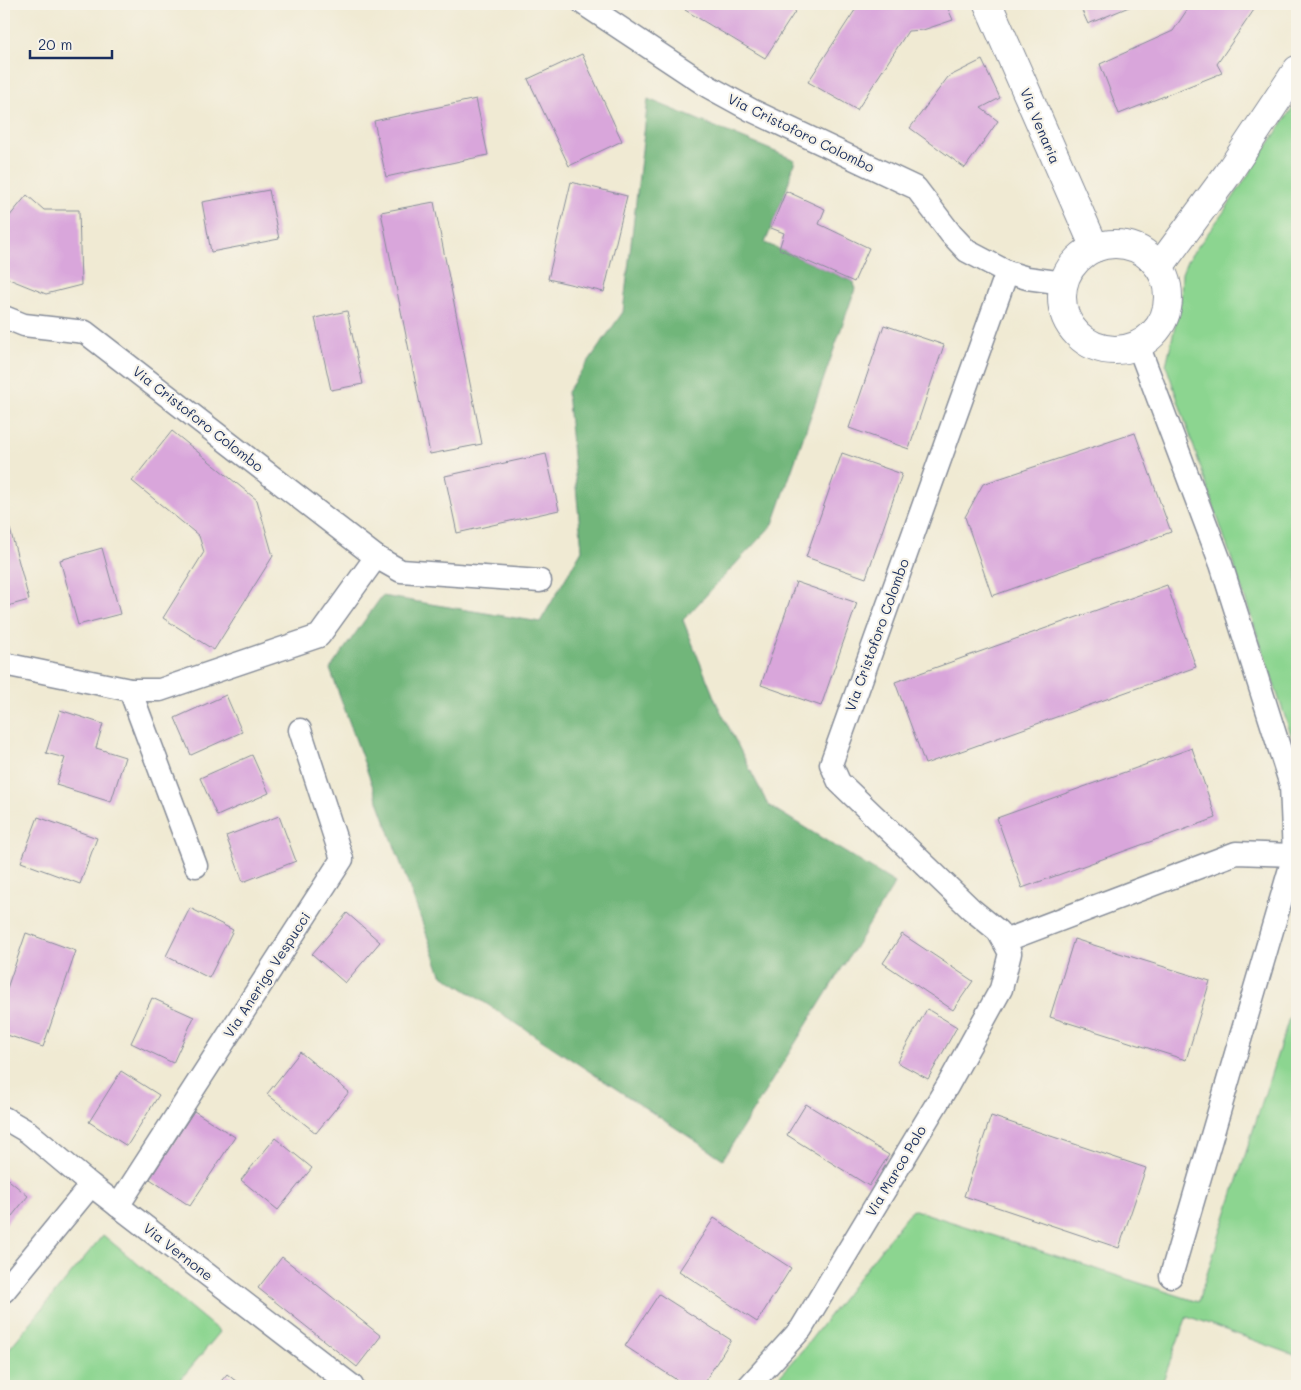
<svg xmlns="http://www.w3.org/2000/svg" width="1301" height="1390" font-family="Mali,sans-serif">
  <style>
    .green { fill: #8cd590; stroke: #548277 }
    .forest { fill: #71b67a; stroke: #46726c }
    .building { fill: #d9a6db }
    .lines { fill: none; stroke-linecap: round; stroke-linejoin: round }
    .minor-casing { stroke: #868c98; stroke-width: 25 }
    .tertiary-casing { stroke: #868c98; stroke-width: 30 }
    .minor { stroke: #fff; stroke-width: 22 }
    .tertiary { stroke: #fff; stroke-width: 28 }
    .labels { text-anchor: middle; stroke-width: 4.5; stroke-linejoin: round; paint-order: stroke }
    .street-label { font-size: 14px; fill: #1b2f5e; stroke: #f7f3e8 }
  </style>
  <rect width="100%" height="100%" fill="#f7f3e8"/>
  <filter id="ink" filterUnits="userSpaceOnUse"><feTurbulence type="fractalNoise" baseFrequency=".02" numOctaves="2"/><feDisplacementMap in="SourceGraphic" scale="10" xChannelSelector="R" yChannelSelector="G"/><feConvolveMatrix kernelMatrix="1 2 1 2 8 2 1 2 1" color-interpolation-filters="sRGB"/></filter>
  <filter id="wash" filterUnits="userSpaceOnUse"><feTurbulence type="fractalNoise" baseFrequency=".0096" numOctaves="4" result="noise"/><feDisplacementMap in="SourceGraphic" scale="20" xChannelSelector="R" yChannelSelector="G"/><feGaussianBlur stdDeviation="1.12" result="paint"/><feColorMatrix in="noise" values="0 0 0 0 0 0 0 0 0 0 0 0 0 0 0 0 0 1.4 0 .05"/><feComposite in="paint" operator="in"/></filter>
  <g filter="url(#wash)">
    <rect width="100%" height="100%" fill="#f0ead3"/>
    <g class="green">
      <path d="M1297,101v651l-131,-387 15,-64 1,-28 5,-12 36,-48z"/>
      <path d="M1297,982v374l-110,-40 -26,70h-391l35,-39 107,-138 286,93 93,-290z"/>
      <path d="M103,1235l117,97 -45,54h-171v-31z"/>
    </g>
    <path class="forest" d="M648,99l147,61 -9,31 -21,52 89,39 1,7 -82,235 -90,96 33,82 52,103 127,78 -172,276 -282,-185 -111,-305 52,-73 158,26 42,-72 -15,-158 56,-80z"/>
    <g id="blocks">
      <g class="building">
        <path d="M689,4h111l-35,54 -80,-48z"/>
        <path d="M859,4h87l7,16 -30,10 -15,1 -51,79 -49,-28z"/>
        <path d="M1079,4h57l-48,20z"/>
        <path d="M1191,4h67l-41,60 5,9 -103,41 -19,-50 73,-33z"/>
        <path d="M582,54l40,87 -53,25 -41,-87z"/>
        <path d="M982,60l18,38 -19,10 17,13 -33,47 -55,-40 38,-51z"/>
        <path d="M476,99l12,56 -102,22 -12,-56z"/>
        <path d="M571,182l56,14 -23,96 -56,-13z"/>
        <path d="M269,190l10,49 -68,13 -9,-50z"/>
        <path d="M786,191l39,18 -6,15 50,24 -15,34 -75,-33 5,-16 -13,-5z"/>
        <path d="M27,195l17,15h35l2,75 -35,9 -42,-17v-54z"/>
        <path d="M434,202l48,242 -52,10 -49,-242z"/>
        <path d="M347,311l16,73 -32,6 -16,-72z"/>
        <path d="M884,325l60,20 -35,104 -60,-21z"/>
        <path d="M172,431l85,69 16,56 -59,94 -51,-32 41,-66 -5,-16 -67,-55z"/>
        <path d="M1135,433l36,99 -179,64 -27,-79 18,-33z"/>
        <path d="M842,453l60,21 -36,104 -60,-21z"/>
        <path d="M546,454l13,56 -102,23 -12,-57z"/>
        <path d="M10,529l19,71 -25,7v-76z"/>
        <path d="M102,548l18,66 -42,11 -18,-65z"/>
        <path d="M796,582l61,21 -36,103 -60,-21z"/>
        <path d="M1167,585l29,82 -271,97 -30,-82z"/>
        <path d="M226,695l16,37 -51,23 -16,-37z"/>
        <path d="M60,710l43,14 -7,24 29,9 -14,45 -55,-17 9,-27 -19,-5z"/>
        <path d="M1192,748l24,70 -194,70 -25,-70z"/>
        <path d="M252,755l17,38 -52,23 -17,-38z"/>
        <path d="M279,816l17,45 -53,21 -17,-46z"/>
        <path d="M38,817l59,21 -17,46 -59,-22z"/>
        <path d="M190,908l43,22 -24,48 -43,-22z"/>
        <path d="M347,913l33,29 -35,41 -33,-29z"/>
        <path d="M26,933l50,18 -33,96 -39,-13v-37z"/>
        <path d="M902,934l71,47 -20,29 -70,-47z"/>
        <path d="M1074,939l136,42 -24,79 -136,-43z"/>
        <path d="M152,998l42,19 -21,46 -42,-20z"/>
        <path d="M927,1009l30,18 -29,52 -31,-17z"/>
        <path d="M300,1052l49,40 -33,41 -49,-39z"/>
        <path d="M121,1071l38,24 -32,51 -38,-24z"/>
        <path d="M806,1104l83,51 -20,31 -82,-51z"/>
        <path d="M194,1111l41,26 -45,69 -40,-27z"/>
        <path d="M991,1116l155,52 -27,80 -155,-52z"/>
        <path d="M275,1138l37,30 -34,42 -37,-30z"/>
        <path d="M4,1176l24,20 -24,30z"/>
        <path d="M714,1218l77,50 -34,54 -78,-51z"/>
        <path d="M282,1257l99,79 -24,31 -99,-79z"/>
        <path d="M659,1294l72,46 -29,46h-16l-61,-40z"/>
        <path d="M227,1374l15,12h-25z"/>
      </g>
    </g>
  </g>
  <g filter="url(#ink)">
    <use href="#blocks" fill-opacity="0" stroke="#868c98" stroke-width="1"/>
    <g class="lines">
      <g class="minor-casing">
        <g id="minor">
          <path d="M584,4l125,83 42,23 165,78 35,46 16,17 40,21 20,6 37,5"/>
          <path d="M4,317l20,8 61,7 291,225 -57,79 -159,54h-30l-126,-26"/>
          <path d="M1138,345l83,219 70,221 3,70 -123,421"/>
          <path d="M376,557l25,14 139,10"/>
          <path d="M130,690l66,176"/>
          <path d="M1004,941l232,-88 58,2"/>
          <path d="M4,1118l24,14 63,53 261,201"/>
          <path d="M118,1206l224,-347 -42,-129"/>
          <path d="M4,1291l87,-106"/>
          <path d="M749,1386l52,-57 147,-244 53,-96 9,-36 -12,-22 -27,-22 -132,-127 -8,-18 176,-492"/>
        </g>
      </g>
      <g class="tertiary-casing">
        <g id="tertiary">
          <path d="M988,4l107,244"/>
          <circle cx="1115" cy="297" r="53"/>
          <path d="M1159,267l68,-92 70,-105"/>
        </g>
      </g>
      <use href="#minor" class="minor"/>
      <use href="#tertiary" class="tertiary"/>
    </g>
  </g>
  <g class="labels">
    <g class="street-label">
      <text transform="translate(1040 126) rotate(67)" y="5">Via Venaria</text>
      <text transform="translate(801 133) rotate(26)" y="5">Via Cristoforo Colombo</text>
      <text transform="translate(198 419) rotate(38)" y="5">Via Cristoforo Colombo</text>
      <text transform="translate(877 635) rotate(-70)" y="5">Via Cristoforo Colombo</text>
      <text transform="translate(267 975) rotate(-57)" y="5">Via Anerigo Vespucci</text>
      <text transform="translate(896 1171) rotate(-59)" y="5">Via Marco Polo</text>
      <text transform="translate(178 1252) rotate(38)" y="5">Via Vernone</text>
    </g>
  </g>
  <rect width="1301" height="1390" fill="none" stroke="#f7f3e8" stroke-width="20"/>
  <path d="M30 50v8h82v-8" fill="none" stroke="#1b2f5e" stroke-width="2.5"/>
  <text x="38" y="50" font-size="15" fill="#1b2f5e" stroke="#f7f3e8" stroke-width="4" paint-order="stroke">20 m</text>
</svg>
